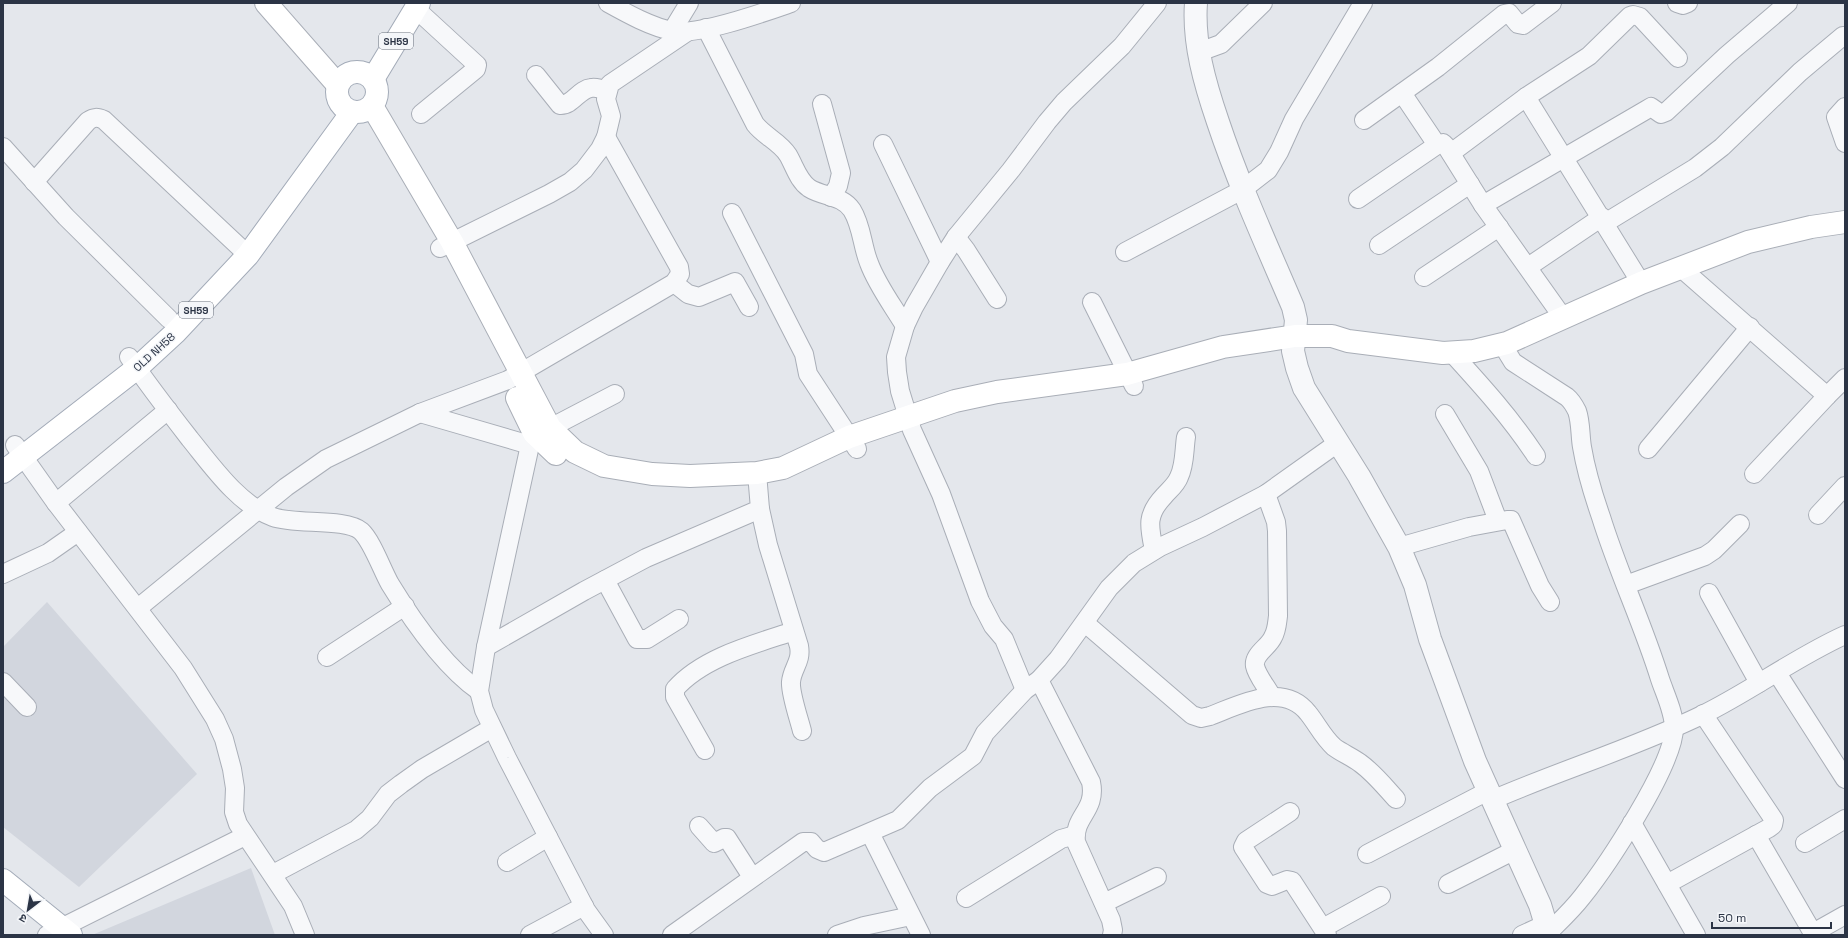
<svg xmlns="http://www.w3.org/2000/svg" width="1848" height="938" font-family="'Space Grotesk','Noto Sans Devanagari',sans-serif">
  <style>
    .built { fill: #d2d6de }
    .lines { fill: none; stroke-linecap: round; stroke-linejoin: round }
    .minor-casing { stroke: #a9aeb7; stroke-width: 20 }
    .tertiary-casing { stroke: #a9aeb7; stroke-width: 24 }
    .secondary-casing { stroke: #a9aeb7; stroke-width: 24 }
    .primary-casing { stroke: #a3abb8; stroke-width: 24 }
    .minor { stroke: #f7f8fa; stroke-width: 18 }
    .tertiary { stroke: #f7f8fa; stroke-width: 22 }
    .secondary { stroke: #fff; stroke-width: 22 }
    .primary { stroke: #fff; stroke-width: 22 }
    .labels { text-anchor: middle; stroke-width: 3; stroke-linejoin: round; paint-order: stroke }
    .shield { fill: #f4f6f9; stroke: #676e7b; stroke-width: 1 }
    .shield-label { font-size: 10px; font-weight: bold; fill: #2b3445 }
    .street-label { font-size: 11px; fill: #2b3445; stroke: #f4f6f9 }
  </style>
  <rect width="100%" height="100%" fill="#e4e7ec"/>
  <g class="built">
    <path d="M47,602l150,172 -118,113 -76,-60v-180z"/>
    <path d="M251,868l24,67h-183z"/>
  </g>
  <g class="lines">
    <g class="minor-casing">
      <g id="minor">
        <path d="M608,3c18,10 45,25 65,28 25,5 92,-19 118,-28"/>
        <path d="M1677,3l6,2 5,-2"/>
        <path d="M416,9l61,56 -1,4 -55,45"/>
        <path d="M706,28l49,96c9,12 25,18 33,31 7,12 10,25 21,33 14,9 33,7 43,22 10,16 10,36 17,53 8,22 24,43 36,63"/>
        <path d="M672,31l17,-28"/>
        <path d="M1199,52l22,-8 42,-41"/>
        <path d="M536,75l24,30c12,1 19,-16 31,-17 5,-1 11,1 16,3"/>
        <path d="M1402,93l35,52 6,-2 3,3 37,59 81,114"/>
        <path d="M1526,97l115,186"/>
        <path d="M822,104l19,69 -3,13 -7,11"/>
        <path d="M1845,107l-9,10 9,26"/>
        <path d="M1364,120l74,-53 66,-53 5,-1 9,11 5,1 29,-22"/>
        <path d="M883,144l57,118"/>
        <path d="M3,147l63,70 103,102"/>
        <path d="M1451,153l75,-56 63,-41 41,-40 3,-1 7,2 38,41"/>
        <path d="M34,182l54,-61c6,-4 9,-4 16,-1l144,135"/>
        <path d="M1358,199l79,-54"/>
        <path d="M1483,205l163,-95 5,-3 10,7 5,-2 61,-57 61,-52"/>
        <path d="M732,213l72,141 4,20 49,75"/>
        <path d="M1605,223l90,-55 27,-21 78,-75 43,-36"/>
        <path d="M956,237l10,13 31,49"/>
        <path d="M1379,245l91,-61"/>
        <path d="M440,248l109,-54 21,-12 14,-12 16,-21 6,-12 5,-21 -5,-17 4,-15 77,-52"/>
        <path d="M1125,252l117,-62 26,-20 11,-18 15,-33 69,-116"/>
        <path d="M1528,267l74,-50"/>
        <path d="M1681,268l146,128 18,-18"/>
        <path d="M1424,277l75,-50"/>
        <path d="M674,283l14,11 11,3 36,-15 14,25"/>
        <path d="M1092,302l42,84"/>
        <path d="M1502,344l11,18 54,35c5,4 7,8 10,14 4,11 3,25 5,36 4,24 11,47 19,70 17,55 42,107 59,162 5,15 14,33 14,49 0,37 -68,139 -92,169 -10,13 -22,24 -33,35"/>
        <path d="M1451,352c31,34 60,66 85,104"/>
        <path d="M129,357c19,28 40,55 61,82 22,27 49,66 83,78 22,8 72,1 88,14 11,10 21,39 29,53 22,36 55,83 89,107"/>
        <path d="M420,413l110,32"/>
        <path d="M1445,414l34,57 19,50"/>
        <path d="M541,423l-7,10 -4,12 -44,202 -7,44 5,19 23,48 79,152 18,25"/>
        <path d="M550,428l65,-34"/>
        <path d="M15,445l41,58 127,165 32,51 9,20 8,30 3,19 -1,24 4,12 55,82 12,29"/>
        <path d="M1648,449l102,-122"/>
        <path d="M1754,474l73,-78"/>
        <path d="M1266,494l10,28 1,9 1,85c-1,7 -1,14 -5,21 -4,10 -20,17 -18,29 2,10 12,21 17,31"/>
        <path d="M56,503l112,-93"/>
        <path d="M760,509l8,36 31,101c3,16 -7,22 -8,36 -1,11 8,37 11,49"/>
        <path d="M1818,515l27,-29"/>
        <path d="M1399,547l70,-20 38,-7h4l29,66 10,16"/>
        <path d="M1154,550c-5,-24 -8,-35 10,-54 5,-6 12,-11 15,-19 6,-12 5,-27 7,-40"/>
        <path d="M3,574l45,-21 30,-21"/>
        <path d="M605,580l32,59h10l32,-20"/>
        <path d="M1626,585l79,-29 9,-6 26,-26"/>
        <path d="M1709,593l50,90"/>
        <path d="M138,608l148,-121 40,-28 94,-46 88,-33 166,-97 6,-9 -1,-7 -73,-130"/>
        <path d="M1085,623l107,92 9,3 9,-2c29,-11 73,-35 98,-3 9,11 15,24 26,34 8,6 18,10 26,16 14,10 25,24 36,36"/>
        <path d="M486,647l98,-56 62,-33 114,-49 -3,-36"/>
        <path d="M327,657l78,-51"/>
        <path d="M1777,673l68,106"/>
        <path d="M1039,680l52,102c6,29 -18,34 -15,60l35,78 2,10 -1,5"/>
        <path d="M3,682l24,25"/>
        <path d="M1025,690l-21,-51 -11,-13 -13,-25 -39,-107 -29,-64 -12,-39 -3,-19 -1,-15 9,-31 9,-19 26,-45 16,-25 55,-67 36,-48 17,-20 58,-56 35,-43"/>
        <path d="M705,750l-30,-53v-8c28,-32 80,-45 119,-58"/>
        <path d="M1492,800c69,-30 142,-52 210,-85 49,-24 94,-58 143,-80"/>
        <path d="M1290,812l-44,29 -3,6 24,37 5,2 15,-6 5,1 35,54"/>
        <path d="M1632,823l64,112"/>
        <path d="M699,826l15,17 10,-5h3l25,39"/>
        <path d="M870,833l51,102"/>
        <path d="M1756,835l58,100"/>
        <path d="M1805,843l40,-24"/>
        <path d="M1367,854l121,-63"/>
        <path d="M507,862l41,-25"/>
        <path d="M273,874l83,-44 14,-12 18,-24 13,-10 21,-15 70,-41"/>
        <path d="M1448,884l67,-34"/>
        <path d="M1667,884l102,-56 4,-3 1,-5 -71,-106"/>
        <path d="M966,898l95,-59 14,-4"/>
        <path d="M1104,903l53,-26"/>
        <path d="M1323,928l58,-32"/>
        <path d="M1813,933l32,-18"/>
        <path d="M47,935l198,-99"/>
        <path d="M530,935l54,-29"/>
        <path d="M672,935l131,-93h8l6,7 7,3 74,-32 32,-32 43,-32 12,-23 40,-43 14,-10 19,-21 51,-71 25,-25 26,-16 43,-20 63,-33 73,-52"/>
        <path d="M837,935l27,-9 47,-10"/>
        <path d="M1522,935l24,-11"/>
      </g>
    </g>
    <g class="tertiary-casing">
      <path id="tertiary" d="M1196,3c-3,40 9,81 22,119 21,63 49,124 75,185l3,13 -3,31 4,17 7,20 55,88 40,71 16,38 15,54 45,122 65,144 9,30"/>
    </g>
    <g class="secondary-casing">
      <g id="secondary">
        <path d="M266,3l71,81"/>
        <path d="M372,106l80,136 98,186 25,24 29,14 48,8 38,2 67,-3 26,-5 66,-31 106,-36 42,-9 130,-18 96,-27 72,-11h37l16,5 95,12 31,-2 33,-8 134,-60 107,-41 63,-15 34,-5"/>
        <path d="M517,398l17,35 22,21"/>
      </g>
    </g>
    <g class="primary-casing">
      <g id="primary">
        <circle cx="357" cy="92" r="20"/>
        <path d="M373,79l46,-76"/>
        <path d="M3,472l134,-104 38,-35 73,-78 104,-143"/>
        <path d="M3,880l68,55"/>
      </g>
    </g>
    <use href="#minor" class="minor"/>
    <use href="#tertiary" class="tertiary"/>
    <use href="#secondary" class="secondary"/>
    <use href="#primary" class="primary"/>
  </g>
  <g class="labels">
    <g class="shield">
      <rect x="379" y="33" width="34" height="16" rx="3"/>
      <rect x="179" y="302" width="34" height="16" rx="3"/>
    </g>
    <g class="shield-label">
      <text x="396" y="45">SH59</text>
      <text x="196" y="314">SH59</text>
    </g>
    <g class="street-label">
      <text transform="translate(154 352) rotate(-42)" y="4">OLD NH58</text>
    </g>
  </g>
  <rect width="1848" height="938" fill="none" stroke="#2b3445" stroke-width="8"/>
  <g transform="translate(28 910) rotate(211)" stroke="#f4f6f9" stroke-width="3" paint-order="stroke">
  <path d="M0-3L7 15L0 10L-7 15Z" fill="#2b3445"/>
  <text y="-6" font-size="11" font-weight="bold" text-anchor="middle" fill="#2b3445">उ</text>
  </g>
  <path d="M1712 922v6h119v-6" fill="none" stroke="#2b3445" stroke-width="2"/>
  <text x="1718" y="922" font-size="12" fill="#2b3445" stroke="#f4f6f9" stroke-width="3" paint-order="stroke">50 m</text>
</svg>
